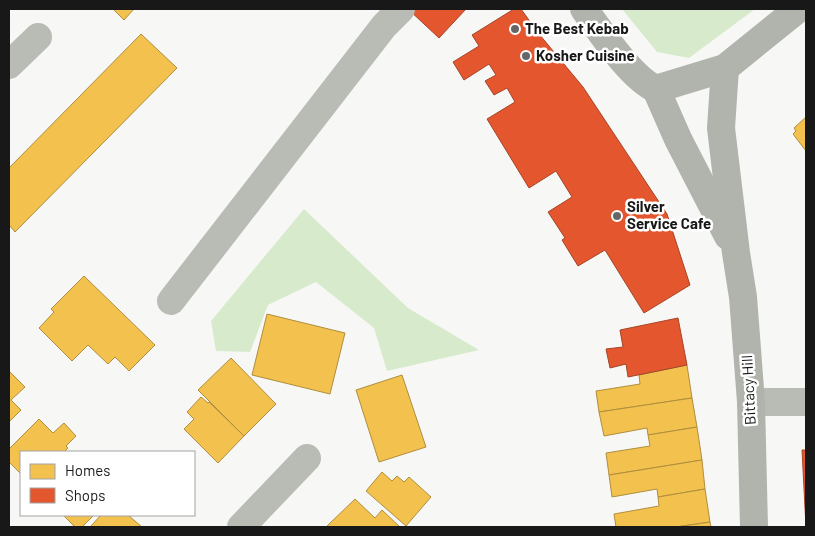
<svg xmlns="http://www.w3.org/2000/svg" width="815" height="536" font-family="Barlow,sans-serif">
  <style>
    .green { fill: #d7ebcc }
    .homes { fill: #f2c14e; stroke: #b08e3e }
    .shops { fill: #e4572e; stroke: #a64427 }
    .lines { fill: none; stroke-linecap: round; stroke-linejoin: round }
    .minor { stroke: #b8bcb5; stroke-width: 28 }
    .major { stroke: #b0b4ac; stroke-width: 28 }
    .poi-dot { fill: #656665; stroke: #fff; stroke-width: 2 }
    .labels { text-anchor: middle; stroke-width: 5; stroke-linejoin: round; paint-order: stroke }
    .poi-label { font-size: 15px; font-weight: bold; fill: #171817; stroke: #fff; text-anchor: start }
    .street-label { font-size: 15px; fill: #171817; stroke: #fff }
  </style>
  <rect width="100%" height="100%" fill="#f7f8f6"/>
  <g class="green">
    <path d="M622,9h133l-66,49 -32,-6z"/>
    <path d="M304,209l104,99 71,42 -92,21 -13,-43 -58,-46 -48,23 -18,47 -34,-1 -5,-30z"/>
  </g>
  <g class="homes">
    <path d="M113,9h21l-10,11z"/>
    <path d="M141,34l36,34 -162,164 -6,-7v-57z"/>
    <path d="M806,117v34l-13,-17 3,-3 -2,-3z"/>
    <path d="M84,276l71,69 -26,26 -14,-14 -7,7 -20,-19 -16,16 -33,-33 15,-16 -3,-3z"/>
    <path d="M267,314l78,19 -15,61 -78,-19z"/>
    <path d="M231,358l45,46 -32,32 -46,-46z"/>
    <path d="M687,365l5,33 -93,14 -3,-21 44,-7 -1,-9z"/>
    <path d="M9,371l16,16 -14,13 10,10 -12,12z"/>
    <path d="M402,375l24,72 -47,15 -23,-72z"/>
    <path d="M201,397l7,6 1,-1 35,34 -26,27 -34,-34 10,-10 -7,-7z"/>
    <path d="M692,398l5,29 -49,8 -1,-7 -43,8 -5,-24z"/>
    <path d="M39,419l14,14 11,-10 12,13 -10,10 2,2 -4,4h-43v22l-12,-12v-13z"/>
    <path d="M697,427l5,33 -93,15 -3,-22 44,-7 -2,-11z"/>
    <path d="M702,460l3,29 -47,8 -1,-8 -45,8 -3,-22z"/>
    <path d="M382,472l10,9 5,-5 7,6 5,-5 22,20 -25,29 -40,-35z"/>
    <path d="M705,489l5,33 -34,5h-60l-2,-13 45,-8 -1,-9z"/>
    <path d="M355,499l20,19 7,-8 18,17h-74z"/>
    <path d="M63,515h31l-12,12h-7z"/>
    <path d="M101,515h27l14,12h-52z"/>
    <path d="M710,522l1,5h-35z"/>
  </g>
  <g class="shops">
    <path d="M408,9h58l-27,29z"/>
    <path d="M514,9h7l18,25 44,53 84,127 23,71 -46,28 -39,-63 -27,16 -16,-26 3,-2 -17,-26 24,-15 -16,-26 -27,17 -42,-69 28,-17 -8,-14 -13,7 -9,-14 11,-6 -7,-11 -25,16 -11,-18 26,-16 -7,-11z"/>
    <path d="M678,318l9,47 -59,12 -2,-13 -16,4 -4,-19 17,-2 -3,-17z"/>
    <path d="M802,450h4v77z"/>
  </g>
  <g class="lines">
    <g class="minor">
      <path d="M9,65l29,-28"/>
      <path d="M171,301l213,-275 17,-17"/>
      <path d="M751,402h55"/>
      <path d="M241,527l66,-69"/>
    </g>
    <g class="major">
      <path d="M584,9c17,23 47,69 72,80l69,-21 73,-59"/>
      <path d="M725,68l-4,60 15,125 7,44 8,105 3,125"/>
      <path d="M656,89l22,50 50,97"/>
    </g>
  </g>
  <g class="poi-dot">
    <circle cx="515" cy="29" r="5"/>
    <circle cx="526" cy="56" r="5"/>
    <circle cx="617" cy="216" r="5"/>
  </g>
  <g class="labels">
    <g class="poi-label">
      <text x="525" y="34">The Best Kebab</text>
      <text x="536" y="61">Kosher Cuisine</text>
      <text x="627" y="212">Silver<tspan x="627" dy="17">Service Cafe</tspan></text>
    </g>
    <g class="street-label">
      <text transform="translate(749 390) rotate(-93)" y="5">Bittacy Hill</text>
    </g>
  </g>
  <rect width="815" height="536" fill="none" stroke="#171817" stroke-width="20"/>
  <rect x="20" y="451" width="175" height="65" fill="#ffffff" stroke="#a2a3a2"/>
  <rect x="30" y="464" width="25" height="15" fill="#f2c14e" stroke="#a2a3a2"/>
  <text x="65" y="476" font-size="15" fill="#171817">Homes</text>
  <rect x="30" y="488" width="25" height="15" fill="#e4572e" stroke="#a2a3a2"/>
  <text x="65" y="501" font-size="15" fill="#171817">Shops</text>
</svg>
